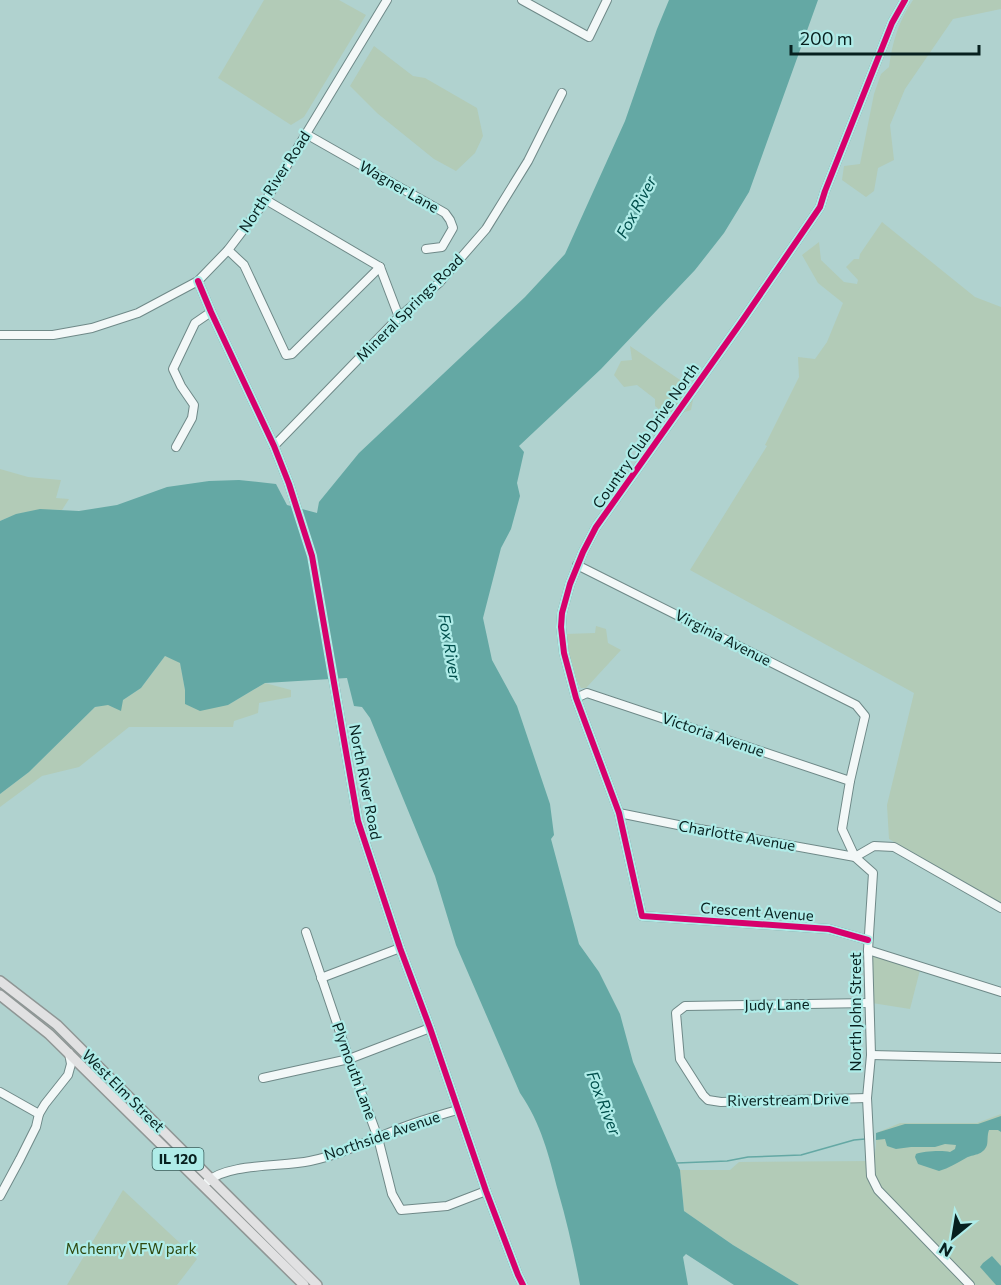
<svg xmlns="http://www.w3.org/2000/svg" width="1001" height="1285" font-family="Commissioner,sans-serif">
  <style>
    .green { fill: #b2cbb7 }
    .water { fill: #64a8a4 }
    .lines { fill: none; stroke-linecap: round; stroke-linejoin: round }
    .stream { stroke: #64a8a4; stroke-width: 1.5 }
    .minor-casing { stroke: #6f8988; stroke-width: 10 }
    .major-casing { stroke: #8f9695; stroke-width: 12 }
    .minor { stroke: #f3f8f8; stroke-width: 8 }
    .major { stroke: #e1e1e2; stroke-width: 9 }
    .cycleway-casing { stroke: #afece8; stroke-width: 10 }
    .cycleway { stroke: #d6006c; stroke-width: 6 }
    .labels { text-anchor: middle; stroke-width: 4.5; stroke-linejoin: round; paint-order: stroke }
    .shield { fill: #afece8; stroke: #395d5b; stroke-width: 1.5 }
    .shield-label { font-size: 14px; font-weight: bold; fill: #07201f }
    .street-label { font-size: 15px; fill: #07201f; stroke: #afece8 }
    .park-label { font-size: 15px; fill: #2e480f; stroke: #afece8 }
    .water-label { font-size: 16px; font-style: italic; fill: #014f4c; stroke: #afece8 }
  </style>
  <rect width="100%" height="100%" fill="#b0d2cf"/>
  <g class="green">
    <path d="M264,0h75l27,15 -62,102 -13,8 -73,-47z"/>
    <path d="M913,0h88v9l-48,10 -48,70 -15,36 4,35 -16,8 -4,23 -8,6 -24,-17 2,-14 16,-2 14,-70 7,-20 8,-7c3,-24 10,-47 24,-67z"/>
    <path d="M374,46l39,30 12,2 52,30 6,28 -8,17 -19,18 -22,-12 -57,-46 -27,-27z"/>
    <path d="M882,222l93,75 26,10v596l-112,-64 -2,-34 27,-112 -224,-123 77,-124 -2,-1 34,-68 -1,-20 17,2 12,-17 16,-39 -25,-20 -16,-28 17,-13 2,18 23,22 13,2 1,-4 -12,-13 8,-8h5l1,-5z"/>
    <path d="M630,346l56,38 7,16 -2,10 -22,7 -14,-11v-7l-18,-14 -13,2 -10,-12 7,-14 11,-1z"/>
    <path d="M0,469l28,8 33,3 -5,18 13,1 -7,11c-24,-1 -40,1 -62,11z"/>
    <path d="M596,626l10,3 2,14 13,7 -35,38h-5c-10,-16 -13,-36 -16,-54l30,-1z"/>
    <path d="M165,656l15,6 5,28v14l43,1 37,-22 26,7v7l-32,6 -1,10 -24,8 -1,6h-104l-50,40 -37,9 -42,31v-13l29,-22 66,-65 28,-7 18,-12z"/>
    <path d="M870,954l50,16 -10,39 -38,-6z"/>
    <path d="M1001,1114v171h-202l-66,-40 -49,-34 -4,-41h50l9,-8 135,-1 2,-16v-12l24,-10h77z"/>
    <path d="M123,1190l74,69 -20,26h-110z"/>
  </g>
  <g class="water">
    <path d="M669,0h149l-69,192 -25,41 -29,37 -94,99 -82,77 5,6 -7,31 3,13 -9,33 -10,19 -18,70 9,42 25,46 33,98 4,31 -3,4 28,105 20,28 21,42 13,48 47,108 4,41 49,34 66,40h-65l-48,-31 -3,3 5,28h-108c-6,-32 -13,-63 -22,-94 -9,-35 -17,-68 -38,-98l-64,-148 -21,-69 -65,-158 -8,-11 -8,-1 -7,-28 -82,5 -37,22 -28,6 -15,-7v-14l-5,-27 -15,-7 -24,32 -18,12 -2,11 -13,-6 -13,2 -66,65 -29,22v-273l16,-7 24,-5 39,2 38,-6 50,-18 42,-6 30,-1 37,4 11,21 30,8 2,-11 40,-49 166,-156 40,-43 60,-133 32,-92z"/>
    <path d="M1001,1116v16l-3,-2h-9c-2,5 -1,11 -2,15 -4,11 -14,9 -21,13 -9,5 -17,10 -27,13l-21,-7 -3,-7 1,-3c7,-3 27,-4 34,-2l5,-3 1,-4 -11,-1 -10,3h-24l-15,2 -9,-3 -2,-7 -9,1v-7l29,-9h73z"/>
    <path d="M992,1256l9,10v19h-5l-16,-18 3,-4z"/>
  </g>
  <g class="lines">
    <path class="stream" d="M677,1163l50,-2 21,-4 53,-2 53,-15 11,-1"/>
    <g class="minor-casing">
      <g id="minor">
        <path d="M522,0l67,37 18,-37"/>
        <path d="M306,134l139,79 5,7 3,8 -11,19 -16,2"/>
        <path d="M266,200l114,67"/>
        <path d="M228,250l16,15 42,90 6,-1 88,-87"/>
        <path d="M380,267l19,50"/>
        <path d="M198,281l13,31 63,134 15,38 23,72 46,265 42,127 30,80 56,163 32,84 5,10"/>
        <path d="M0,335h53l39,-7 46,-15 60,-32 30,-31 38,-50 121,-200"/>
        <path d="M274,446l125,-129 40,-34 47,-54 42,-68 34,-68"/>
        <path d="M176,447l16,-29 2,-13 -13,-19 -8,-17 22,-46 16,-11"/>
        <path d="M577,565l279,140 9,11 -15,65 -8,48 13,28 18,16 -5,77 3,105 -4,43 4,78 7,14 92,95"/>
        <path d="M576,698l11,-5 263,88"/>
        <path d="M619,813l64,13 172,31 19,-11 20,1 107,61"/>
        <path d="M306,932l43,127 29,79 14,56 9,16 46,-4 39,-15"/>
        <path d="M868,940l-39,-11 -187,-13 -23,-103 -43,-115 -12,-45 -3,-26 1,-14 8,-29 13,-32 13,-25 146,-206 78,-114 5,-16 67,-168 13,-23"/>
        <path d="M868,950l133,42"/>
        <path d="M321,978l79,-30"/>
        <path d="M871,1055l130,3"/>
        <path d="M263,1078l86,-19 81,-31"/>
        <path d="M0,1092l39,22"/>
        <path d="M867,1098l-146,4 -13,-2 -5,-5 -23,-36 -4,-46 9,-7 183,-3"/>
        <path d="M207,1182c20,-19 75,-15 103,-21 34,-7 66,-24 99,-36 16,-6 32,-10 48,-15"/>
        <path d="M0,1196l20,-37 16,-32 3,-13 6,-10 23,-29 3,-11 -2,-11"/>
      </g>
    </g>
    <g class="major-casing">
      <g id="major">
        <path d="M0,981l57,44 260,260"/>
        <path d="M0,995l49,39 255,251"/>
      </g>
    </g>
    <use href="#minor" class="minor"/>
    <use href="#major" class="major"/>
    <g class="cycleway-casing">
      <g id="cycleway">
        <path d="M198,281l13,31 63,134 15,38 23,72 46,265 42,127 30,80 56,163 32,84 5,10"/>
        <path d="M868,940l-39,-11 -187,-13 -23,-103 -43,-115 -12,-45 -3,-26 1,-14 8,-29 13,-32 13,-25 146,-206 78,-114 5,-16 67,-168 13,-23"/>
      </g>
    </g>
    <use href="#cycleway" class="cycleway"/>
  </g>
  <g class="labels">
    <rect class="shield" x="152.5" y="1148" width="51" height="22" rx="4.5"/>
    <g class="shield-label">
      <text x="178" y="1164">IL 120</text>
    </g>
    <g class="street-label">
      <text transform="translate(275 182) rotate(-57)" y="5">North River Road</text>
      <text transform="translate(399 187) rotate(30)" y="5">Wagner Lane</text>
      <text transform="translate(410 308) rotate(-45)" y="5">Mineral Springs Road</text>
      <text transform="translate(646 436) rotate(-55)" y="5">Country Club Drive North</text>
      <text transform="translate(723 638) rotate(27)" y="5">Virginia Avenue</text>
      <text transform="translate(713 735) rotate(19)" y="5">Victoria Avenue</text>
      <text transform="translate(365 782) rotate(79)" y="5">North River Road</text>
      <text transform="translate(737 836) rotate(10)" y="5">Charlotte Avenue</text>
      <text transform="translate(757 912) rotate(4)" y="5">Crescent Avenue</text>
      <text transform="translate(777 1005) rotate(-1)" y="5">Judy Lane</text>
      <text transform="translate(856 1012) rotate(-90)" y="5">North John Street</text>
      <text transform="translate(354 1071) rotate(70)" y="5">Plymouth Lane</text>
      <text transform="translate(123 1091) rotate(45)" y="5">West Elm Street</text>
      <text transform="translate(788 1100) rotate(-1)" y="5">Riverstream Drive</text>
      <text transform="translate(382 1136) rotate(-19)" y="5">Northside Avenue</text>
    </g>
    <g class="park-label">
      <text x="131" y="1254">Mchenry VFW park</text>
    </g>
    <g class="water-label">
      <text transform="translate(636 207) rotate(-62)" y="6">Fox River</text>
      <text transform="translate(450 647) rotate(80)" y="6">Fox River</text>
      <text transform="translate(604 1103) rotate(69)" y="6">Fox River</text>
    </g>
  </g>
  <g transform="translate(953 1237) rotate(210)" stroke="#afece8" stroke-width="4.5" paint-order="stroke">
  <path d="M0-4.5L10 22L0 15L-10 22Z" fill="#07201f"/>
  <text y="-9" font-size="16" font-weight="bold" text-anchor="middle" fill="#07201f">N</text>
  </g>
  <path d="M791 45v9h188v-9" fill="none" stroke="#07201f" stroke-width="3"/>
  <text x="800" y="45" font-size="18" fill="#07201f" stroke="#afece8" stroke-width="4.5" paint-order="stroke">200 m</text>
</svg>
